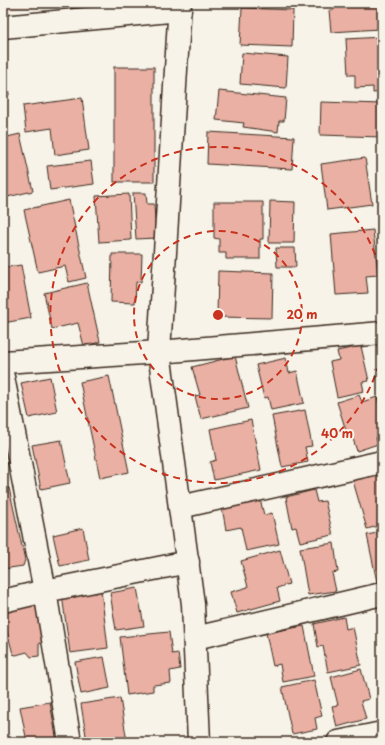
<svg xmlns="http://www.w3.org/2000/svg" width="385" height="745" font-family="'Playpen Sans',sans-serif">
  <style>
    .built { fill: #f3dfd4 }
    .building { fill: #eab0a4; stroke: #3b2a1e }
    .lines { fill: none; stroke-linecap: round; stroke-linejoin: round }
    .minor-casing { stroke: #3b2a1e; stroke-width: 25 }
    .minor { stroke: #f7f3e8; stroke-width: 22 }
    .ring { fill: none; stroke: #c8321e; stroke-width: 2; stroke-dasharray: 7 5 }
    .centre { fill: #c8321e; stroke: #f7f3e8; stroke-width: 2 }
    .ring-label { font-size: 12px; text-anchor: middle; font-weight: bold; fill: #c8321e; stroke: #f7f3e8; stroke-width: 4; stroke-linejoin: round; paint-order: stroke }
  </style>
  <rect width="100%" height="100%" fill="#f7f3e8"/>
  <filter id="ink" filterUnits="userSpaceOnUse"><feTurbulence type="fractalNoise" baseFrequency=".025" numOctaves="2"/><feDisplacementMap in="SourceGraphic" scale="8" xChannelSelector="R" yChannelSelector="G"/><feConvolveMatrix kernelMatrix="1 2 1 2 8 2 1 2 1" color-interpolation-filters="sRGB"/></filter>
  <g filter="url(#ink)">
    <path class="built" d="M3,3h74l-74,8z"/>
    <g class="building">
      <path d="M334,3h45l1,26 -49,3 -2,-22h5z"/>
      <path d="M242,8l51,2 -1,37 -52,-2z"/>
      <path d="M382,37v55l-9,1v-6l-18,1v-13h-7l-2,-36z"/>
      <path d="M242,53l46,4 -2,31 -46,-4z"/>
      <path d="M3,57l6,38 -6,1z"/>
      <rect x="114" y="67" width="40" height="115"/>
      <path d="M219,91l67,7 -2,23h-5l-1,11 -35,-5 1,-4 -28,-3z"/>
      <path d="M82,98l7,52 -34,5 -3,-27 -26,4 -3,-26z"/>
      <path d="M321,102l61,2v33l-62,-2z"/>
      <path d="M208,132l86,5 -2,32 -85,-5z"/>
      <path d="M20,134l13,57 -30,7v-60z"/>
      <path d="M365,158l7,46 -45,6 -6,-46z"/>
      <path d="M91,161l3,23 -44,6 -3,-24z"/>
      <path d="M133,193h13l1,11h7l2,34 -20,1z"/>
      <path d="M129,194l2,46 -32,2 -3,-46z"/>
      <path d="M69,200l17,78 -17,4 -4,-16 -27,6 -14,-62z"/>
      <path d="M270,201l25,1 -1,41h-25z"/>
      <path d="M214,202h49v37h-3v20h-34v-6h-7v-14l-5,-1z"/>
      <path d="M378,228h4v33h-1z"/>
      <path d="M373,230l5,45 -12,1 2,17 -32,2 -5,-61z"/>
      <path d="M276,248h19l1,19h-19z"/>
      <path d="M112,254h30l-1,28h-5l-1,21 -24,-1z"/>
      <path d="M21,265l10,53 -28,5v-55z"/>
      <path d="M218,271l55,2 -1,45 -55,-1z"/>
      <path d="M87,283l13,59 -16,4 -6,-23 -26,6 -8,-36z"/>
      <path d="M361,346l8,35 -7,1 2,9 -27,6 -7,-35 9,-2 -2,-9z"/>
      <path d="M235,356l13,52 -47,11 -6,-23 5,-1 -8,-28z"/>
      <path d="M286,358l3,15 8,-2 7,32 -33,7 -3,-13 -4,1 -8,-33z"/>
      <path d="M109,376l20,96 -29,6 -20,-96z"/>
      <path d="M50,377l7,35 -28,6 -8,-35z"/>
      <path d="M359,395l3,7 15,-5 5,15v23l-6,3 2,6 -21,7 -5,-15 -4,1 -11,-35z"/>
      <path d="M305,410l7,36 -7,1 3,15 -26,5 -10,-51z"/>
      <path d="M251,420l10,50 -47,10 -4,-18 6,-2 -6,-31z"/>
      <path d="M61,440l9,43 -29,6 -9,-44z"/>
      <path d="M382,472v53l-15,4 -14,-48z"/>
      <path d="M3,486l6,2 16,72 -2,6 -20,3z"/>
      <path d="M314,490l3,12 8,-1 8,34 -33,7 -4,-15 -4,1 -6,-31z"/>
      <path d="M260,499l4,16 8,-2 7,31 -33,7 -5,-24 -15,3 -4,-23z"/>
      <path d="M83,528l6,32 -29,6 -7,-31z"/>
      <path d="M382,532v49l-5,1 -10,-47z"/>
      <path d="M334,543l4,29 -6,1 4,18 -28,4 -8,-47z"/>
      <path d="M280,550l9,34 -12,4 3,13 -43,12 -6,-21 17,-5 -7,-26z"/>
      <path d="M137,588l7,38 -28,4 -6,-37z"/>
      <path d="M101,590l7,58 -38,5 -8,-58z"/>
      <path d="M35,602l8,40 -4,2v12l-8,1 -4,-5 -11,3 -3,-1 -8,-30 -2,-1v-14z"/>
      <path d="M344,617l2,12 7,-2 8,38 -33,7 -5,-26 -5,1 -4,-23z"/>
      <path d="M304,626l10,50 -31,6 -3,-18 -7,2 -7,-33z"/>
      <path d="M169,632l3,22 6,-1 2,16 -10,2 1,12 -18,2v6l-26,4 -7,-58z"/>
      <path d="M104,657l6,31 -29,6 -6,-32z"/>
      <path d="M361,669l8,30 -8,2 5,18 -29,8 -5,-21 6,-1 -7,-28z"/>
      <path d="M314,680l8,36 -7,2 2,11 -25,5 -10,-47z"/>
      <path d="M120,698l7,44h-40l-6,-38z"/>
      <path d="M50,702l7,40h-30l-7,-35z"/>
    </g>
    <g class="lines">
      <g class="minor-casing">
        <g id="minor">
          <path d="M180,3l-21,349 34,252 6,138"/>
          <path d="M3,27l177,-17"/>
          <path d="M3,362l156,-10 223,-19"/>
          <path d="M3,377l42,214 25,151"/>
          <path d="M180,507l202,-45"/>
          <path d="M3,601l42,-10 143,-29"/>
          <path d="M195,638l187,-44"/>
          <path d="M338,742l44,-9"/>
        </g>
      </g>
      <use href="#minor" class="minor"/>
    </g>
  </g>
  <g class="ring">
    <circle cx="218" cy="315" r="84"/>
    <path d="M382 353A168 168 0 1 1 382 277"/>
  </g>
  <circle cx="218" cy="315" r="6" class="centre"/>
  <g class="ring-label">
    <text x="302" y="319">20 m</text>
    <text x="337" y="438">40 m</text>
  </g>
  <rect width="385" height="745" fill="none" stroke="#f7f3e8" stroke-width="16"/>
  <rect x="8" y="8" width="369" height="729" fill="none" stroke="#3b2a1e" stroke-width="1.5" filter="url(#ink)"/>
</svg>
